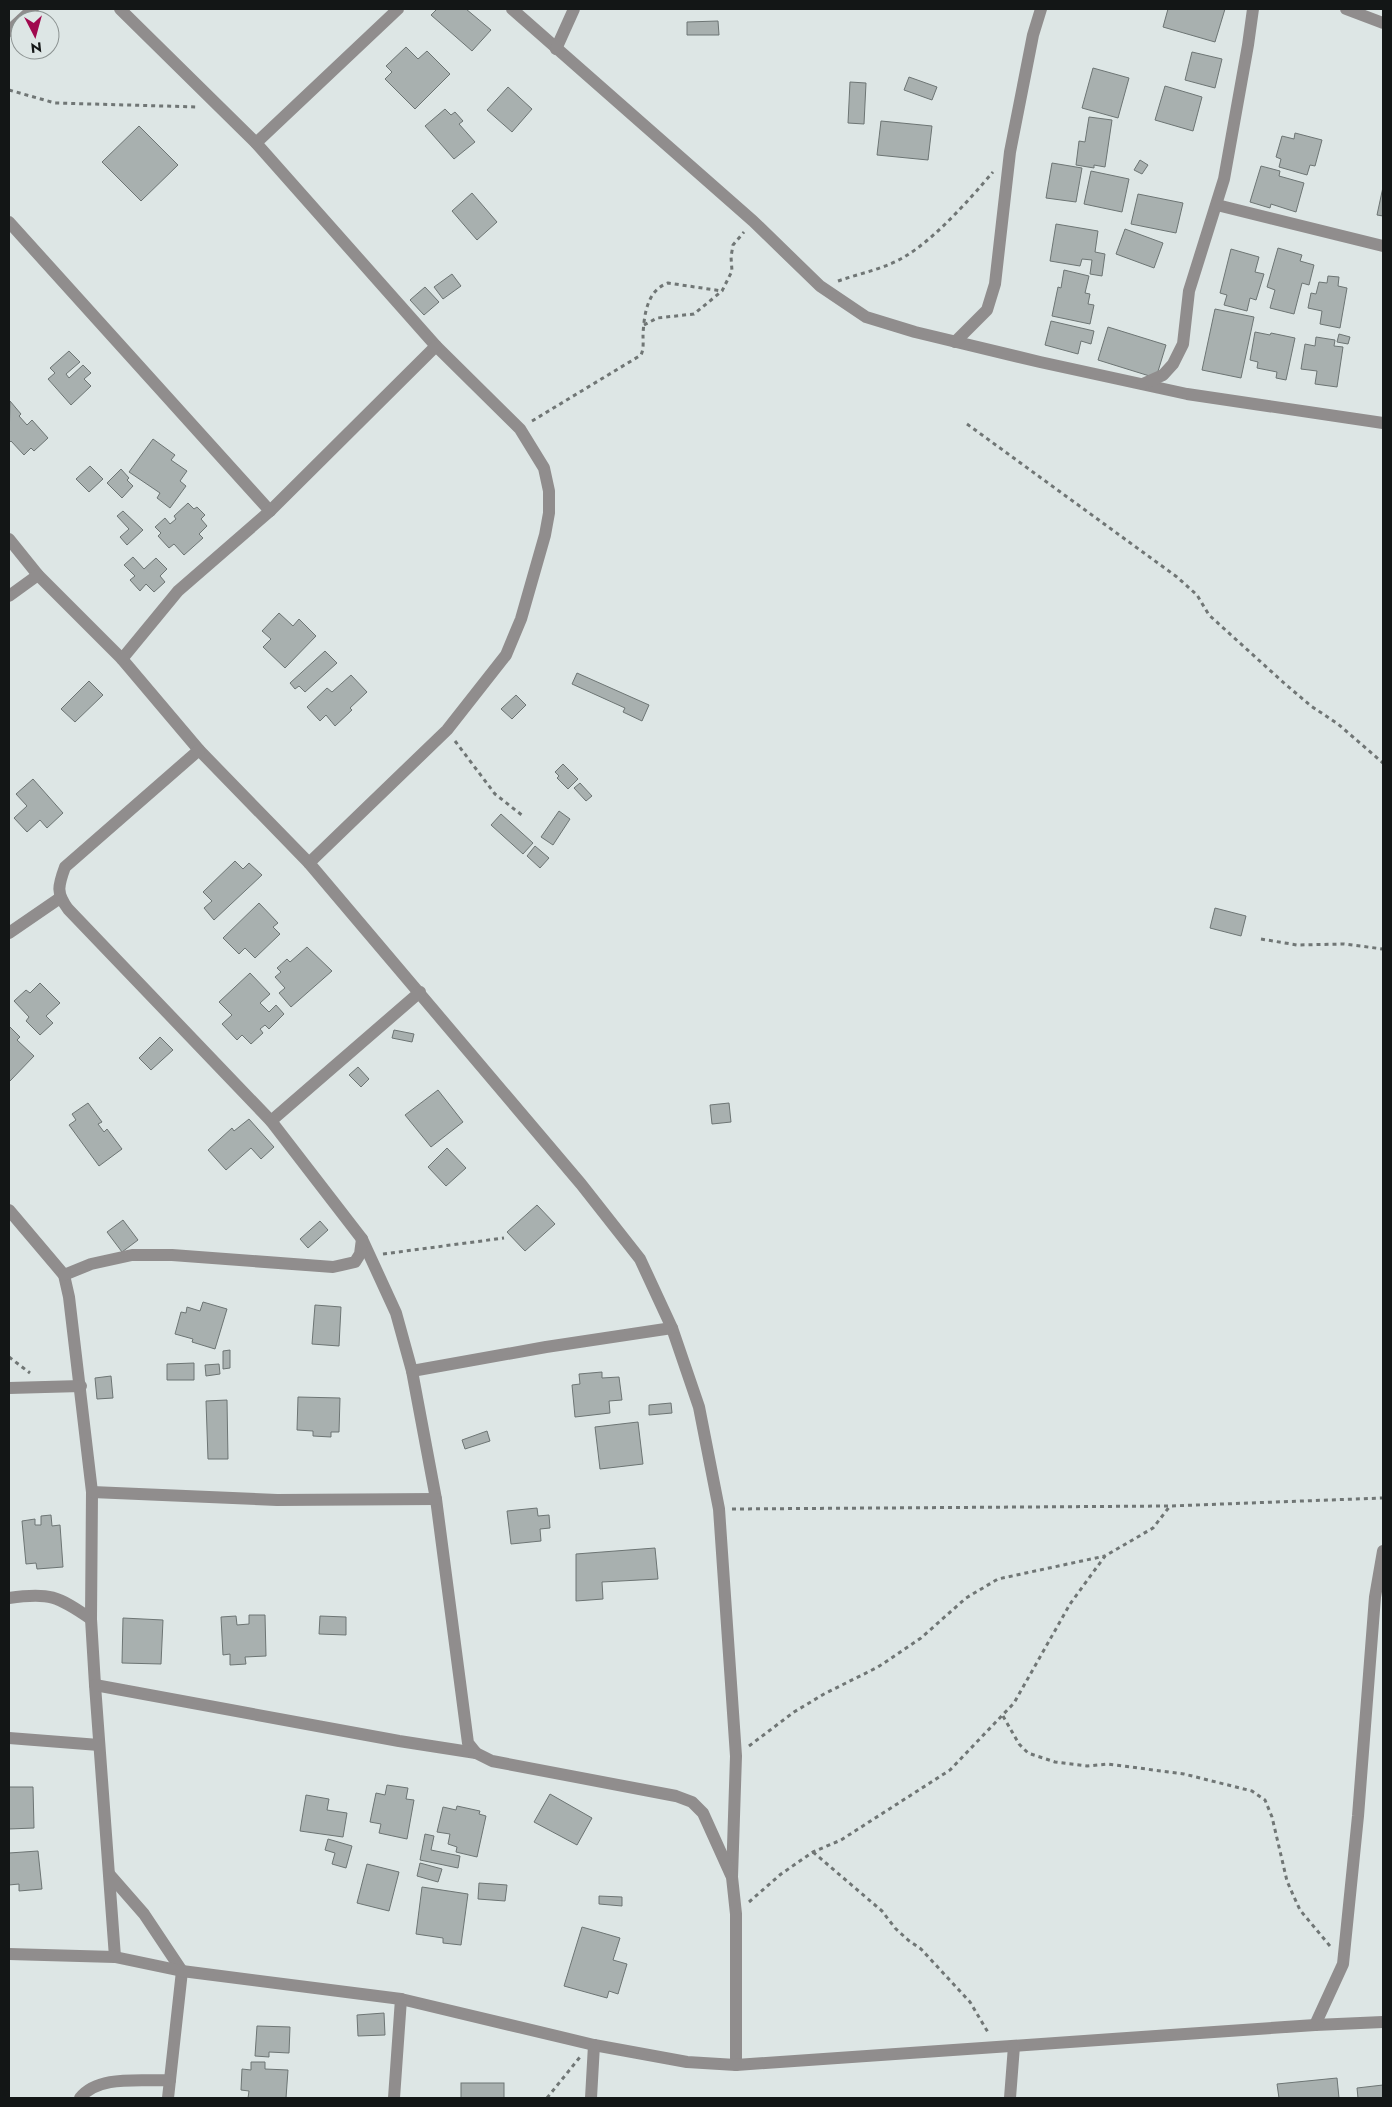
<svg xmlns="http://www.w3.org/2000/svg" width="1392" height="2107" font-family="Jost,sans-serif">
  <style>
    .building { fill: #a8b0af; stroke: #6d7574 }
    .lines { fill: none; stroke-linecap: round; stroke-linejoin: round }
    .path { stroke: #707675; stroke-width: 3; stroke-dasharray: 4 4; stroke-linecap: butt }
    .minor { stroke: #908d8d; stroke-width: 12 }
  </style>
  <rect width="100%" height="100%" fill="#dde6e5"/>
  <g class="building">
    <path d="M437,9h29l25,21 -19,21 -41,-36z"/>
    <path d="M1168,9h57l-10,33 -52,-15z"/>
    <path d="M718,21l1,14h-32v-13z"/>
    <path d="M406,47l12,12 9,-8 23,23 -35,35 -30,-30 7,-7 -6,-6z"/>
    <path d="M1192,52l30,7 -7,29 -30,-8z"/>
    <path d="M1093,68l36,10 -11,40 -36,-10z"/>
    <path d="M909,77l28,10 -5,13 -28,-10z"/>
    <path d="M850,82l16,1 -2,41 -16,-1z"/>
    <path d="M1165,86l37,11 -9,34 -38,-11z"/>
    <path d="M508,87l24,22 -20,23 -25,-22z"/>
    <path d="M445,109l6,6 4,-3 8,9 -4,3 16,18 -21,17 -29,-33z"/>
    <path d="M1089,117l23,3 -7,47 -11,-2v3l-18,-3 3,-24 6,1z"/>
    <path d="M881,121l51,5 -4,34 -51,-5z"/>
    <path d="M139,126l39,39 -37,36 -39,-39z"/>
    <path d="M1295,133l27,7 -7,26 -5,-1 -3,10 -28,-8 2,-8 -5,-2 6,-21 12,3z"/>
    <path d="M1140,160l8,5 -6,9 -8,-4z"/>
    <path d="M1052,163l30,5 -6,34 -30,-4z"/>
    <path d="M1261,166l19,5 -1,5 25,7 -8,29 -25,-8 -1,4 -20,-6z"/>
    <path d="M1091,171l38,8 -7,33 -38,-8z"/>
    <path d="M1383,187v29l-6,-1z"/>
    <path d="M472,193l25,29 -20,18 -25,-29z"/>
    <path d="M1138,194l45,9 -7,30 -45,-9z"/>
    <path d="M1056,224l42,7 -3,21 10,2 -3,22 -12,-2 2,-14 -10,-1 -2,7 -30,-5z"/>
    <path d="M1125,229l38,14 -9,25 -38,-14z"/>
    <path d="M1278,248l24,7 -2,6 14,4 -5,20 -7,-2 -8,31 -24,-6 5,-18 -8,-3z"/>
    <path d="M1231,249l28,8 -4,15 9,2 -8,26 -6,-2 -3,13 -23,-6 3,-10 -7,-2z"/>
    <path d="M1064,270l25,6 -4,17 5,1 -2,10 6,1 -4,19 -38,-8 6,-29 3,1z"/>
    <path d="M452,274l9,12 -18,13 -9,-12z"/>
    <path d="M1328,276l11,1 -1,9 9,2 -7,40 -20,-4 2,-13 -14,-3 3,-15 5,1 3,-12 8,1z"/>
    <path d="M425,287l14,15 -15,13 -14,-15z"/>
    <path d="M1215,309l39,8 -13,61 -39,-8z"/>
    <path d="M1051,321l43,10 -3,13 -10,-3 -3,13 -33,-9z"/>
    <path d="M1108,327l58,18 -10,33 -58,-18z"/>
    <path d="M1255,332l15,3 1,-2 24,5 -9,42 -10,-2 1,-6 -20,-4 1,-6 -8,-2z"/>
    <path d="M1339,334l11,3 -2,7 -11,-2z"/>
    <path d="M1316,337l19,3 -1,6 9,1 -6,40 -22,-3 2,-13 -16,-2 4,-25 10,2z"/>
    <path d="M69,351l11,11 -14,12 3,4 14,-13 8,8 -7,6 7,7 -20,19 -23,-26 7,-6 -5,-5z"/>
    <path d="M10,401l11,13 -2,2 8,9 5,-5 16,18 -14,13 -3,-3 -7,7 -13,-14 -2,2z"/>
    <path d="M153,439l22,16 -4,5 16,11 -7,10 6,5 -16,22 -13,-10 3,-5 -31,-21z"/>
    <path d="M90,466l13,13 -14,13 -13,-13z"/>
    <path d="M121,469l8,9 -2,2 6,6 -11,12 -15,-15z"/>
    <path d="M188,503l6,6 3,-2 8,8 -4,4 6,7 -8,8 4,4 -19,17 -10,-11 -5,4 -11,-12 3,-3 -6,-6 10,-9 5,6 6,-5 -2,-3z"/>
    <path d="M123,511l20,19 -16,15 -7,-8 9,-8 -12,-13z"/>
    <path d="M133,557l11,12 12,-11 11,11 -7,7 5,6 -11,10 -8,-8 -6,7 -10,-11 5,-4 -11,-11z"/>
    <path d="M279,613l14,13 6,-7 17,17 -31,32 -22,-21 8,-8 -9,-8z"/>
    <path d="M325,651l12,12 -32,29 -6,-6 -4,3 -5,-6z"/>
    <path d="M577,673l72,32 -7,16 -19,-9 2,-4 -53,-24z"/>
    <path d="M351,675l16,17 -17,16 2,2 -17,16 -9,-11 -6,6 -13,-14 20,-19 5,4z"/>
    <path d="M89,681l14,14 -28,27 -14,-13z"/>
    <path d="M516,695l10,10 -14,14 -11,-10z"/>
    <path d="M563,764l15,15 -10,10 -11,-11 2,-2 -4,-4z"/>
    <path d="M33,779l30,34 -16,15 -7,-8 -13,12 -13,-14 13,-12 -11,-12z"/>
    <path d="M580,783l12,13 -6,5 -12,-13z"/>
    <path d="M559,811l11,8 -17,26 -12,-8z"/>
    <path d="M501,814l32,29 -10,11 -32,-29z"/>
    <path d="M535,846l14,12 -9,10 -13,-12z"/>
    <path d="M235,861l8,8 6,-6 13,12 -48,45 -10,-12 8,-7 -9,-9z"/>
    <path d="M259,903l19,20 -5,4 7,7 -25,24 -10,-10 -6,6 -16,-16z"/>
    <path d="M1215,908l31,8 -5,20 -31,-8z"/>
    <path d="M307,947l25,24 -41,36 -12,-14 6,-5 -10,-11 6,-5 -4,-4 10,-9 3,3z"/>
    <path d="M250,973l20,21 -10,9 9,9 7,-7 8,9 -15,15 -4,-4 -5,4 3,4 -12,11 -9,-9 -5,5 -15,-16 10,-9 -13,-13z"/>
    <path d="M40,983l20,20 -14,13 7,7 -13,12 -14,-14 3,-4 -15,-16 12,-11 4,3z"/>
    <path d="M9,1026l11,11 -3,3 17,16 -24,25 -1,-2z"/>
    <path d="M394,1030l20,4 -2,8 -20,-4z"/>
    <path d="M160,1037l13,13 -22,20 -12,-12z"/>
    <path d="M358,1067l11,12 -8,8 -12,-12z"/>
    <path d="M438,1090l25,32 -32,25 -26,-32z"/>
    <path d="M88,1103l14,19 -4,2 6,8 3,-3 15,20 -23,17 -30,-41 7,-5 -4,-6z"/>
    <path d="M729,1103l2,19 -19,2 -2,-19z"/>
    <path d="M249,1119l25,28 -13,12 -10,-11 -25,22 -18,-20 24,-22 2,3z"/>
    <path d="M447,1148l19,20 -20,18 -18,-19z"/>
    <path d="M537,1205l18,19 -30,27 -18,-19z"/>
    <path d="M123,1220l15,20 -16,12 -15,-20z"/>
    <path d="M320,1221l8,9 -20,18 -8,-9z"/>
    <path d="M203,1302l24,7 -12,40 -23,-7 1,-3 -18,-5 6,-22 5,1 1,-6 13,4z"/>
    <path d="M315,1305l26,2 -2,39 -27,-2z"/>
    <path d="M230,1350v18l-7,1v-18z"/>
    <path d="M194,1363v17h-27v-16z"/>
    <path d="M219,1364l1,10 -14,2 -1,-11z"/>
    <path d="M602,1372v6l17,-1 3,23 -13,1 1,12 -35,4 -3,-32 8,-1 -1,-10z"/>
    <path d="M111,1376l2,22 -16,1 -2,-21z"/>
    <path d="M298,1397l42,1 -1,34h-8v5l-18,-1v-5l-16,-1z"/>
    <path d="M227,1400l1,59h-20l-2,-58z"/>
    <path d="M671,1403l1,10 -23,2v-10z"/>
    <path d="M638,1422l5,42 -43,5 -5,-42z"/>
    <path d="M487,1431l3,10 -25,8 -3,-9z"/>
    <path d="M537,1508l1,8 11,-1 1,13 -10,1 1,12 -30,3 -4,-33z"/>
    <path d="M51,1515l1,11 8,-1 3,42 -26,2 -1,-6 -10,1 -4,-43 13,-2v6h6v-9z"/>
    <path d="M655,1548l3,31 -56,3 1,17 -27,2v-47z"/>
    <path d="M249,1615h16l1,41 -21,1 1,7 -16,1v-11l-7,1 -2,-38 15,-1 1,9 12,-1z"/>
    <path d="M320,1616l26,1v18l-27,-1z"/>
    <path d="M123,1618l40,2 -2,44 -39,-1z"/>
    <path d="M387,1785l21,3 -2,11 8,1 -7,39 -28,-6 2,-9 -11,-2 6,-29 9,2z"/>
    <path d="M9,1787h24l1,41 -25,1z"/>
    <path d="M550,1794l42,24 -15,27 -43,-23z"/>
    <path d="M306,1795l23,4 -2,11 20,3 -4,24 -43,-6z"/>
    <path d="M457,1806l23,5 -1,3 7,2 -9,41 -21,-5 1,-5 -9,-3 2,-10 -13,-2 6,-25 13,3z"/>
    <path d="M425,1834l9,2 -3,14 29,6 -2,12 -38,-8z"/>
    <path d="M328,1839l24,7 -6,22 -14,-4 3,-11 -10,-3z"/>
    <path d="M38,1851l4,38 -23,2v-7l-10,1v-32z"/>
    <path d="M420,1863l22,6 -4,13 -21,-6z"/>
    <path d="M367,1864l32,8 -10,39 -32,-8z"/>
    <path d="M479,1883l28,2 -2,16 -27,-2z"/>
    <path d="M422,1887l46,7 -7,51 -18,-2v-5l-27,-4z"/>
    <path d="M599,1896l23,1v9l-23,-2z"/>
    <path d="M582,1927l38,11 -7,22 14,4 -9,30 -9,-3 -2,7 -43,-12z"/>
    <path d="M384,2013l1,22 -27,1 -1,-21z"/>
    <path d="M257,2026l33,1 -1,26 -20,-1v5l-14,-1z"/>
    <path d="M251,2062h14v7l23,1 -2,28h-38l1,-7 -8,-1 1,-21 9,1z"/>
    <path d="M1337,2078l2,20h-60l-2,-14z"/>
    <rect x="461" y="2083" width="43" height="15"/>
    <path d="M1383,2085v13h-25l-1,-10z"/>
  </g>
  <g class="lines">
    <g class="path">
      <path d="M9,90l46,13 144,4"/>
      <path d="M838,281c17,-6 36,-10 52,-17 36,-14 78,-63 103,-92"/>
      <path d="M644,325l13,-7 37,-4 28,-23 10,-20 -1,-14 2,-12 11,-13"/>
      <path d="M532,421l109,-66c3,-6 2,-14 2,-20 1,-20 4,-45 25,-52l54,8"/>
      <path d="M967,424l210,153 20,18 12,20 75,68 27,23 27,18 45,39"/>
      <path d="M455,741l40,53 28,22"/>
      <path d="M1261,939l36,6 47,-1 39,5"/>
      <path d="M383,1254l121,-16"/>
      <path d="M9,1357l21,16"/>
      <path d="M732,1509l438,-3 213,-8"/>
      <path d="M1003,1716l16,28 9,9 27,9 32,4 21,-2 76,10 68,17 13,9 7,17 15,64 7,16 6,13 30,36"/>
      <path d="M749,1746l45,-34 30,-18 54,-27 43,-29 45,-40 32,-19 107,-23"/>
      <path d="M813,1852l69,59 13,17 13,12 13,9 49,53 19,32"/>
      <path d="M749,1902l32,-28 32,-22 28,-12 109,-70 64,-67 56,-99 35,-48 48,-28 17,-22"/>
      <path d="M547,2098l33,-41"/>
    </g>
    <g class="minor">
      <path d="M120,9l136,134 180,203 84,83 24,39 5,23v22l-4,22 -24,84 -15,36 -59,75 -138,133"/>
      <path d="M512,9l241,212 67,65 46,31 49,15 125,30 147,32 196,29"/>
      <path d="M1346,9l37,14"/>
      <path d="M21,20l12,-11"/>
      <path d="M9,31l11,-10"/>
      <path d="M556,49l18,-40"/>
      <path d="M256,143l142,-134"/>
      <path d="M1217,205l166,41"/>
      <path d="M9,222l261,289"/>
      <path d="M955,342l32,-32 8,-26 15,-132 23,-117 8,-26"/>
      <path d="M1143,384l20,-9 10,-11 10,-20 6,-53 35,-112 24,-134 5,-36"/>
      <path d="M9,539l29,36 84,84 77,91 110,113 272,321 59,75 32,69 27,79 20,102 17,247 -4,121 4,37v151"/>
      <path d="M9,596l29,-21"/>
      <path d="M122,659l56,-68 92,-80 166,-165"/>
      <path d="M199,750l-134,117c-7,19 -9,26 3,42l203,212 91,118 34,74 16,58 24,128 32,244 8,10 16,8 184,35 16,6 11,11 28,62"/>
      <path d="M9,933l51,-35"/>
      <path d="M271,1121l149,-129"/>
      <path d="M9,1210l55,65 5,22 23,195 -1,127 4,66 20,272"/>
      <path d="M64,1275l27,-11 41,-9h40l161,12 22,-5 5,-8 2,-15"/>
      <path d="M412,1371l134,-24 126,-19"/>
      <path d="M9,1388l72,-2"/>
      <path d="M92,1492l185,8 159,-1"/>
      <path d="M9,1598c40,-6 49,-2 82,21"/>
      <path d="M95,1685l304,56 77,12"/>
      <path d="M9,1738l90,7"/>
      <path d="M109,1874l35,40 38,57 -14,127"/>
      <path d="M9,1954l106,3 67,14 219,28 193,46 93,17 49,3 579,-40 68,-3"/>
      <path d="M1315,2025l28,-61 15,-148 17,-219 8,-46"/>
      <path d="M80,2098c19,-24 62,-16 90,-18"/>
      <path d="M394,2098l7,-99"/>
      <path d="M591,2098l3,-53"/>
      <path d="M1010,2098l4,-52"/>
    </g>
  </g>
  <rect width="1392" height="2107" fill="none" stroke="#131616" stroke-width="20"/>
  <g transform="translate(35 35) rotate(174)"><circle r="24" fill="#dde6e5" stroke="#8c9392"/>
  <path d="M0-4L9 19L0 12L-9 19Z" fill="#a0094e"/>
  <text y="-8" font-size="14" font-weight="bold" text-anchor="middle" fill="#131616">N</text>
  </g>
</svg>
